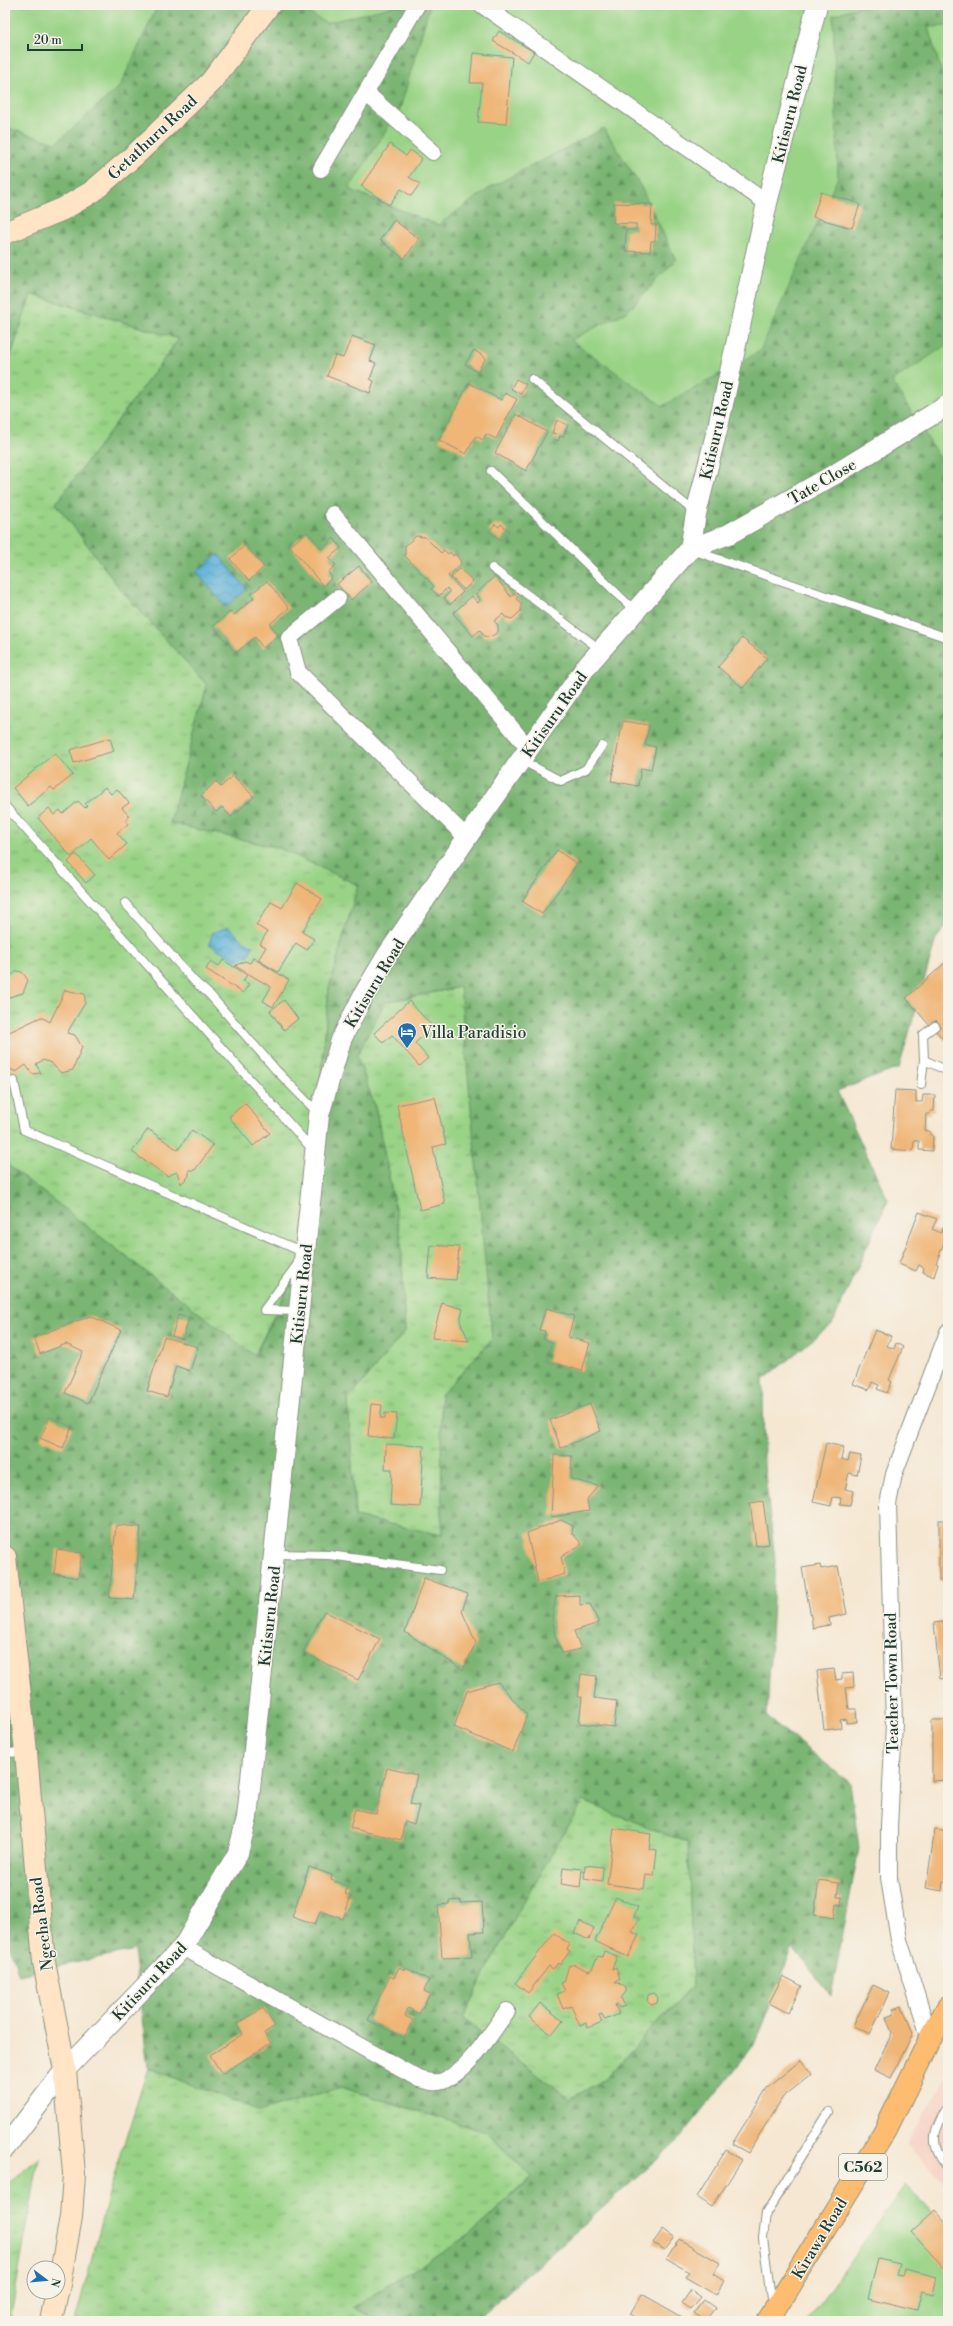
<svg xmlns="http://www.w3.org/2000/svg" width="953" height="2326" font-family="'Libre Bodoni',serif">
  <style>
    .built { fill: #f6d2c4 }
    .grass { fill: url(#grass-tufts); stroke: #5c885d }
    .forest { fill: url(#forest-firs); stroke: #4c7954; fill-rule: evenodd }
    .garden { fill: #99d386; stroke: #5c885d }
    .water { fill: url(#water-waves); stroke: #3e7786 }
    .building { fill: #efb677 }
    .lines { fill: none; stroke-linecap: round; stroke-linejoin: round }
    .service-casing { stroke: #8a9283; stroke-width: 10 }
    .minor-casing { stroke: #8a9283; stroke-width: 18 }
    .tertiary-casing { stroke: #8a9283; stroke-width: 22 }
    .secondary-casing { stroke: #8a9283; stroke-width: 24 }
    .primary-casing { stroke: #8a9283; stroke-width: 24 }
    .service { stroke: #fff; stroke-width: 8 }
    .minor { stroke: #fff; stroke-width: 16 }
    .tertiary { stroke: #fff; stroke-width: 20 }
    .secondary { stroke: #ffe4c6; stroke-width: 22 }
    .primary { stroke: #febc70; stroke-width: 22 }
    .labels { text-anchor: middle; stroke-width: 3; stroke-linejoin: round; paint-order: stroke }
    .shield { fill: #f7f3e8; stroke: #60746a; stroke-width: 1 }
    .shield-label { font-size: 15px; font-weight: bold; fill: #1f3d34 }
    .street-label { font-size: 16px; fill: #1f3d34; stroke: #f7f3e8 }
    .poi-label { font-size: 16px; fill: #1f3d34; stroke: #f7f3e8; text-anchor: start }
  </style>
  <defs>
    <pattern id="grass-tufts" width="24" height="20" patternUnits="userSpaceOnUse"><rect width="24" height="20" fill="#99d386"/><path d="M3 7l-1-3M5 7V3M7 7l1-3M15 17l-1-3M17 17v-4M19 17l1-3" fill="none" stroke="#7cac6e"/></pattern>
    <pattern id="forest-firs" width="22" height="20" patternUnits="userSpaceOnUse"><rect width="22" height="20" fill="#7ab573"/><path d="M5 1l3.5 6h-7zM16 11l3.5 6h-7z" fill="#63945f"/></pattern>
    <pattern id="water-waves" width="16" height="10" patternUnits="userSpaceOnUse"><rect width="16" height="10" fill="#5db1d8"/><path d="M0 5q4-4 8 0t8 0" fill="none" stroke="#4c91b0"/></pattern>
  </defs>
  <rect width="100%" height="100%" fill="#f7f3e8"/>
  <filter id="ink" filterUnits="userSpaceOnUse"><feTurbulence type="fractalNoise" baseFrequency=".025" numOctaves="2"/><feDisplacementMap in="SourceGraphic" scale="8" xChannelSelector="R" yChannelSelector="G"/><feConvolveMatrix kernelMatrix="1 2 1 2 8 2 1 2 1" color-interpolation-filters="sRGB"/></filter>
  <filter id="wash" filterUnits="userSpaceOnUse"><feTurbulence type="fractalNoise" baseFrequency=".012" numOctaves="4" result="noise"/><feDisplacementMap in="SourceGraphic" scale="16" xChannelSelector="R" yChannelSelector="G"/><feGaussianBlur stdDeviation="0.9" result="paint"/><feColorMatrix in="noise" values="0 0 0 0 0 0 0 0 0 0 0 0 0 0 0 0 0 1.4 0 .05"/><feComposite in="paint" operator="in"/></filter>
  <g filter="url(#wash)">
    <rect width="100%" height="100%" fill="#f5e7d2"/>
    <path class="built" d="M948,2076v111l-42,-43z"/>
    <g class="grass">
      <path d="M31,294l148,45 -123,164 65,87 86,95 -37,138 109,25 79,37 -29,103 -24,265 -51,103 -249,-193v-790z"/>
      <path d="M461,987l32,352 -52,56 1,140 -87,-18 -7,-117 57,-69 -4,-91 -25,-130 -20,-55 29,-53z"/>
      <path d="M583,1801l105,42 5,142 -88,94 -35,20 -108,-81 59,-112z"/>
      <path d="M148,2068l113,43 80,-24 145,45 46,44 -62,59 -116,72 25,14h-304l39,-145z"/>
      <path d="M39,2158l-29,163h-5v-135z"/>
    </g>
    <path class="forest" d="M158,5h139l29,18 72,-18h32l-30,104 -51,80 88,36 54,-38 113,-59 37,59 35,73 -48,51 -56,29 91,66 175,-229 -5,-162 31,-10h84v21l-20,2 20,65v251l-56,37 51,81 5,-3v464l-12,16 -37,129 -62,23 51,109 -56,124 -69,56 1,86 11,94 -8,157 83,66 9,65 -28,148 -38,-49 -39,98 -76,96 -203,180h-96l-26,-14 117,-72 62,-58 -46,-45 -145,-45 -80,24 -113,-43 -14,-118 -115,25 -14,-42v-770l250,193 50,-103 24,-265 29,-103 -79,-37 -109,-25 37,-138 -86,-95 -65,-87 123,-164 -148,-45 -26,79v-246l51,16 64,-57zM460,987l32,352 -51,56 1,140 -87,-18 -7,-117 57,-69 -4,-91 -25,-130 -19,-55 28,-53zM583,1801l105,42 5,142 -88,94 -35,20 -108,-81 59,-112z"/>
    <g class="garden">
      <path d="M5,5h153l-38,81 -64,57 -51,-16z"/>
      <path d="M297,5h101l-72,18z"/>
      <path d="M430,5h434l-31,10 5,162 -78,174 -97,55 -92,-66 57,-29 48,-51 -35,-73 -37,-59 -113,59 -53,38 -89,-36 51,-80z"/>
      <path d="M948,26v67l-20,-66z"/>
      <path d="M948,344v115l-5,4 -51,-82z"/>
      <path d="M905,2185l43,43v93h-140z"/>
    </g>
    <g class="water">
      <path d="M218,554l29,35 -21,18 -30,-35z"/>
      <path d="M229,927l11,11 13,8 -5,10 -12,4 -27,-16 4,-12z"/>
    </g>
    <g id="blocks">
      <g class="building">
        <path d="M499,31l35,21 -6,10 -35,-21z"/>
        <path d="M473,53l39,4 -6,67 -28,-2 4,-39h-12z"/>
        <path d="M390,144l16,12 4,-6 12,8 -13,19 11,7 -9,12 -10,-7 -12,16 -28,-19z"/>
        <path d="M821,192l39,12 -8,24 -39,-11z"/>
        <path d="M614,203l38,1 -1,21h5l-1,16h-4l-1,11 -25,-1 1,-21h10v-6l-23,-1z"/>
        <path d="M394,220l25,19 -15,20 -24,-19z"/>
        <path d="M352,336l24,9 -6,16 6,2 -6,16 4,2 -4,12 -43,-17 8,-21 8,3z"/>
        <path d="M474,350l12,8 -9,14 -12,-8z"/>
        <path d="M516,379l10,5 -5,10 -10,-5z"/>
        <path d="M469,383l32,17 4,-7 12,6 -21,40 -10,-5 -3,6 -7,-4 -10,18 -27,-14z"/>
        <path d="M516,414l31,18 -21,39 -31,-18z"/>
        <path d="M557,420l11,5 -5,12 -3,-1 -2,5 -4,-2 2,-5 -4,-1z"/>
        <path d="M495,524l4,3 2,-3 8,7 -8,10 -12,-10z"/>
        <path d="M307,532l15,17 12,-11 7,10 -12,10 7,7 -8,7 4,6 -9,8 -33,-40z"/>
        <path d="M416,536l9,1 16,16 3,-3 4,4 2,-2 3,4 2,-2 5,6 1,4 -13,12 15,16 -13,13 -6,-7 6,-6 -3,-4 -8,8 -8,-7 3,-3 -29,-30v-10z"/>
        <path d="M245,545l19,22 -15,14 -19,-22z"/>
        <path d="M359,566l13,16 -21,18 -14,-16z"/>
        <path d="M459,568l14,13 -9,9 -13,-13z"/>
        <path d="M495,576l16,21 3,-4 4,4 -2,2 5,4v8l-9,8 -7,-2 -2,-3 -9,7 4,4v7l-6,4 -7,1 -5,-7 -7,6 -20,-23 19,-17 6,7 2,-3 -4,-6z"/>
        <path d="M267,581l22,27 -19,16 8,11 -15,13 -8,-11 -19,16 -23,-27 18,-15 3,4 20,-17 -3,-4z"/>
        <path d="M742,638l25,20 -24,30 -25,-21z"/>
        <path d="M623,721l26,4 -4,20 11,2 -5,23 -10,-2 -3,18 -27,-5z"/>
        <path d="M110,738l4,13 -40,12 -4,-13z"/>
        <path d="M55,753l18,22 -19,15 -3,-3 -23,19 -15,-18z"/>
        <path d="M233,775l21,22 -23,20 -9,-10 -6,5 -15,-16 15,-15 5,6z"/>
        <path d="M105,787l6,7 6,-5 12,14 -7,5 8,9 -4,3 2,4 -11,9 10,11 -18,16 -18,-22 -20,19 -33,-39 11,-10 5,7 6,-5 3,4 15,-13 7,7 2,-2 -2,-2z"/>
        <path d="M557,850l20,14 -35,50 -20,-13z"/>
        <path d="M76,854l19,21 -9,8 -18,-21z"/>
        <path d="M297,883l25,16 -20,33 12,7 -7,11 -11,-7 -18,29 -20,-12 8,-13 -6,-3 7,-12 -11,-7 15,-23 11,6z"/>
        <path d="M253,958l36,22 -16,27 -10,-6 8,-14 -36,-21 10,-5 5,2z"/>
        <path d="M223,960l24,15 -4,6 6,3 -6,9 -37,-24 5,-8 8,5z"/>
        <path d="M948,960v78l-3,3 -10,-11 6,-4 -5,-6 -6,6 -24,-28z"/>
        <path d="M17,971l5,1 6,8 -5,13 -14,4 -4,7v-27l7,-2z"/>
        <path d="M65,990l20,4v9l-18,30 8,2 7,12 -9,23 -12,3 -10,-10 -8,-3 -7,4 5,9 -9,1 -6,-9 -10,7 -11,-6v-32l36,-17 9,5z"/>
        <path d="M284,1000l14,19 -14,11 -14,-19z"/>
        <path d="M409,1001l24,26 -18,16 13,15 -9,8 -27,-31 -9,8 -9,-10z"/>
        <path d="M895,1090l21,1v11h6l1,-7h12l-1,16h-4v3h-4l-1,17h5v4h3l-1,16 -13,-1v-9h-5l-1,10 -22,-2z"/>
        <path d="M435,1097l11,47 -13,3 12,57 -25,6 -23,-105z"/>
        <path d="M245,1103l25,30 -17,13 -24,-29z"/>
        <path d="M148,1129l30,21 14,-20 21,15 -18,25h-6v6l-8,8 -4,-12 -10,4 -35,-24z"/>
        <path d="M919,1212l18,7 -5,10 9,4 3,-7 4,2v12l-2,4 -2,-1 -8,20 2,1 -4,13 -11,-5 1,-4 -5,-3 -3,6 -17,-7z"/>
        <path d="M431,1245l28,2 -3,33 -28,-2z"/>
        <path d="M442,1303l21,6 -3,12 9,20 -37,-3z"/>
        <path d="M546,1308l28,8 -6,21 22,6 -8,28 -35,-10 5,-19 -9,-3 2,-8 -6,-1z"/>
        <path d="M178,1315l11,3 -6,21 -11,-3z"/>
        <path d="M90,1316l31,14 -33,73 -23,-10 18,-41 -17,-8 -26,10 -6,-17z"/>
        <path d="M875,1330l16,6 -4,10 7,3 2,-6 7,4 -14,33 3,2 -5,11 -10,-4 2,-4 -7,-3 -3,8 -16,-6z"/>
        <path d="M164,1337l34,10 -8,24 -14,-5 -9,31 -20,-6z"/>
        <path d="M371,1404l11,1 -2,13h5v-5l12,1 -3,25 -26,-3z"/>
        <path d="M590,1404l11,27 -40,17 -11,-28z"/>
        <path d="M50,1417l22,10 -9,21 -23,-10z"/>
        <path d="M826,1443l18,4 -3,12 7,2 2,-7 11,2 -4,19 -8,-2 -4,16 8,2 -3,14 -10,-1 1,-6 -8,-1 -2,9 -18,-4z"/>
        <path d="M386,1444l38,2 -4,61 -30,-2 2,-36h-7z"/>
        <path d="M554,1455l18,1 -1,23 27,7 -11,13 2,12 -38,6z"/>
        <path d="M763,1501l6,43 -13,2 -6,-43z"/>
        <path d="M561,1520l12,6 -1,7 10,11 -21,13 4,17 -27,8 -11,-49z"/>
        <rect x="939" y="1520" width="9" height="61"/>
        <path d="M116,1525l25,2 -7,73 -25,-2z"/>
        <path d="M57,1549l25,4 -4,25 -24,-4z"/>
        <path d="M820,1565l1,4 17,-3 9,48 -18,4 1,7 -17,3 -11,-60z"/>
        <path d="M424,1578l44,16 -6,17 14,32 -13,27 -58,-38z"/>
        <path d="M580,1595v10l10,-1 9,19 -25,8 7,18 -19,4 -7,-17 -3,-19 4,-21z"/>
        <path d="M324,1611l56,28 -22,41 -55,-28z"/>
        <path d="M948,1621v57l-8,1 -6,-56z"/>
        <path d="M834,1669l2,11 6,-1v-5l11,-1 1,14 -8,1 3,21h7l1,13 -11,1v-4l-6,1 1,8 -17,2 -7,-59z"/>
        <path d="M581,1674l16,2 -3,22 23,3 -3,26 -35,-4 3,-26h-4z"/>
        <path d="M498,1682l29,33 -14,37 -59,-25 13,-36z"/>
        <path d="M932,1720h16v60l-16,1z"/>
        <path d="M387,1768l30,7 -7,29 9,2 -5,18 -9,-3 -4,19 -51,-12 5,-19 21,5z"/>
        <path d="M614,1828l37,6 -2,15 8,1 -3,26 -8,-1 -2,14 -37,-5z"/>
        <path d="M935,1829l13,2v51l-5,-1 -1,10 -16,-3z"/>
        <path d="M585,1865l18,2 -1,14 -18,-3z"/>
        <path d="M309,1867l23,8 -1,5 17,6 -3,8 6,2 -8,23 -23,-8 -5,14 -23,-8z"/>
        <path d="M563,1867l19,2 -2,18 -19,-3z"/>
        <path d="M819,1880l20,3 -2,14h5l-1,8 -5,-1 -2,14 -20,-3z"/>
        <path d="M616,1897l22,10 -4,9 5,3 -7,13 7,3 -11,22 -33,-16z"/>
        <path d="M461,1900v3l21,-1 2,30 -14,1 2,24 -30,1 -4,-53 11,-1v-3z"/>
        <path d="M580,1921l14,7 -5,12 -15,-7z"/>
        <path d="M554,1933l16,12 -3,4 3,2 -10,14 -2,-2 -5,6 -4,-3 -21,27 -13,-10z"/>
        <path d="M604,1951l13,5 -5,13 4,-2 4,12 -5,4h4l7,5v4l-5,6 4,8 -6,2 -2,-4 -2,1 4,9 -14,6 -3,-6 -3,1 3,7 -14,6 -2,-5 -6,3 -9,-20 -8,3 -6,-15 8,-3 -4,-8 3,-1 5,-17 2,1 2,-2 15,7 4,-2 6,-13 4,1z"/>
        <path d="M399,1967l6,3 1,-2 23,12 -5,11 6,3 -11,20 -11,-6 -3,8 8,4 -9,18 -36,-18 22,-44 4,2z"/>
        <path d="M783,1976l19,10 -14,27 -19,-10z"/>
        <path d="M873,1985l17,8 -20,41 -17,-8z"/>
        <path d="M653,1993l5,4 -1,6 -6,2 -4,-4 1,-6z"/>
        <path d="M540,2003l23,18 -11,14 -23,-18z"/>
        <path d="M902,2006l11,27 -22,45 -17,-8 18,-37 -6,-16 9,-3 -2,-5z"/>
        <path d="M263,2008l12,18 -11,7 7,10 -49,31 -12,-19 33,-21 -6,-10z"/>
        <path d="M801,2060l11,14 -29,23 -35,56 -16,-9 35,-56z"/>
        <path d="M726,2150l16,10 -30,47 -15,-10z"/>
        <path d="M935,2210l13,14v48l-37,-40z"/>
        <path d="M663,2229l11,8 -10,13 -11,-7z"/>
        <path d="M679,2239l41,24 -7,11 11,7 -8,14 -31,-18 4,-5 -22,-13z"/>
        <path d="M878,2259l22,5 -3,11 6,1 2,-7 32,8 -4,17 -11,-3 -5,19 -49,-12z"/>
        <path d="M691,2290l10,7 -10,12 -9,-6z"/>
        <path d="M642,2294l42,24 -2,3h-39l-13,-7z"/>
        <path d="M704,2300l11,8 -10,13 -11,-8z"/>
      </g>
    </g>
  </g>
  <g filter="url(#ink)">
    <use href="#blocks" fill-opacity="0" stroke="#8a9283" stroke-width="1"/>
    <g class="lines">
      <g class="service-casing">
        <g id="service">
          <path d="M532,379l164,134"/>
          <path d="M491,471l144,140"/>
          <path d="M695,551l253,87"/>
          <path d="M492,568l109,82"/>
          <path d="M521,760l40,21 25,-12 16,-23"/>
          <path d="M5,806l308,344"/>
          <path d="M125,903l69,78 16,14 66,75 42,43"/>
          <path d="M935,1026l-12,9 1,25 24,11"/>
          <path d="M14,1081l10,49 281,123"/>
          <path d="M921,1085l3,-25"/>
          <path d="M298,1311l-34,-1 35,-48"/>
          <path d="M276,1554l53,1 111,15"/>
          <path d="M5,1753l20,-1"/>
          <path d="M948,2107c-16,25 -19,38 0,61"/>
          <path d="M772,2307l-9,-69 3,-25 63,-101"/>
        </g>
      </g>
      <g class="minor-casing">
        <g id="minor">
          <path d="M482,5l285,198"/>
          <path d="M366,93l67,59"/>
          <path d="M321,169l96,-164"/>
          <path d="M333,514l196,235"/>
          <path d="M338,598l-49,40 9,34 169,166"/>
          <path d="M183,1947l236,132c7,2 16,5 24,2 25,-10 49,-49 64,-70"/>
          <path d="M930,2039l-31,-99 -10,-62v-51l5,-103 -6,-220 6,-30 54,-142"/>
        </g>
      </g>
      <g class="tertiary-casing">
        <g id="tertiary">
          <path d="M690,549l39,-15 108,-61 111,-68"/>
          <path d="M5,2148l60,-78 118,-123 55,-94 9,-35 72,-703 22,-75 23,-46 24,-40 97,-143 101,-144 104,-118 6,-35 23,-92 48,-219 50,-198"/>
        </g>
      </g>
      <g class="secondary-casing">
        <g id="secondary">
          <path d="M5,233l58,-24 29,-17 44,-38 75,-72 58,-77"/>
          <path d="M5,1557l21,195 18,210 21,108 9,104 -3,43 -13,73"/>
          <path d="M51,2321l6,-29"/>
        </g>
      </g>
      <g class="primary-casing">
        <path id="primary" d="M768,2321l118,-192 44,-90 18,-32"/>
      </g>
      <use href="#service" class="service"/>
      <use href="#minor" class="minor"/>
      <use href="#tertiary" class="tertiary"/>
      <use href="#secondary" class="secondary"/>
      <use href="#primary" class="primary"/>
    </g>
  </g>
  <defs>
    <g id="hotel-pin" transform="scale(1)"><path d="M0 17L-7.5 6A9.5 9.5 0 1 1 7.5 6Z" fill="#1f6fb2" stroke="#f7f3e8"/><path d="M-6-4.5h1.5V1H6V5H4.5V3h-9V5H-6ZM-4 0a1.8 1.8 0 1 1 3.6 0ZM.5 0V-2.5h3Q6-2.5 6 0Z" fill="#fff"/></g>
  </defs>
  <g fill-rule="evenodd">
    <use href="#hotel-pin" x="407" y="1032"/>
  </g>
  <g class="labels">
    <rect class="shield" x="839" y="2154" width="48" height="26" rx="3"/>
    <g class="shield-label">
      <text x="863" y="2172">C562</text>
    </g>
    <g class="street-label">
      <text transform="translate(789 114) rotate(-76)" y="6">Kitisuru Road</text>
      <text transform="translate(152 137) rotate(-43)" y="6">Getathuru Road</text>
      <text transform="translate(716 430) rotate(-77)" y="6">Kitisuru Road</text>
      <text transform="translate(822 481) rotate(-30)" y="6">Tate Close</text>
      <text transform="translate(554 714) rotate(-55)" y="6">Kitisuru Road</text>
      <text transform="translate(374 983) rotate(-59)" y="6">Kitisuru Road</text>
      <text transform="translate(301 1294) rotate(-84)" y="6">Kitisuru Road</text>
      <text transform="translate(269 1616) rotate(-84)" y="6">Kitisuru Road</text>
      <text transform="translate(891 1683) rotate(-91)" y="6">Teacher Town Road</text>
      <text transform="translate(41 1924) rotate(-97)" y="6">Ngecha Road</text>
      <text transform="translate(149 1981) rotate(-47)" y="6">Kitisuru Road</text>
      <text transform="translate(819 2238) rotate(-59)" y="6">Kirawa Road</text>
    </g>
    <g class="poi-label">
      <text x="421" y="1038">Villa Paradisio</text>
    </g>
  </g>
  <rect width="953" height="2326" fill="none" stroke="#f7f3e8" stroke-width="20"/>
  <g transform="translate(46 2280) rotate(106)"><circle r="19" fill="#f7f3e8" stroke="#a1aaa0"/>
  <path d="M0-3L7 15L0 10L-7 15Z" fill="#1f6fb2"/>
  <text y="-6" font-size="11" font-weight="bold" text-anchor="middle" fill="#1f3d34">N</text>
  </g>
  <path d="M28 44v6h54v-6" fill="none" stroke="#1f3d34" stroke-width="2"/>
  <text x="34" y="44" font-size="12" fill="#1f3d34" stroke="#f7f3e8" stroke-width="3" paint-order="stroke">20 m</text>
</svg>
